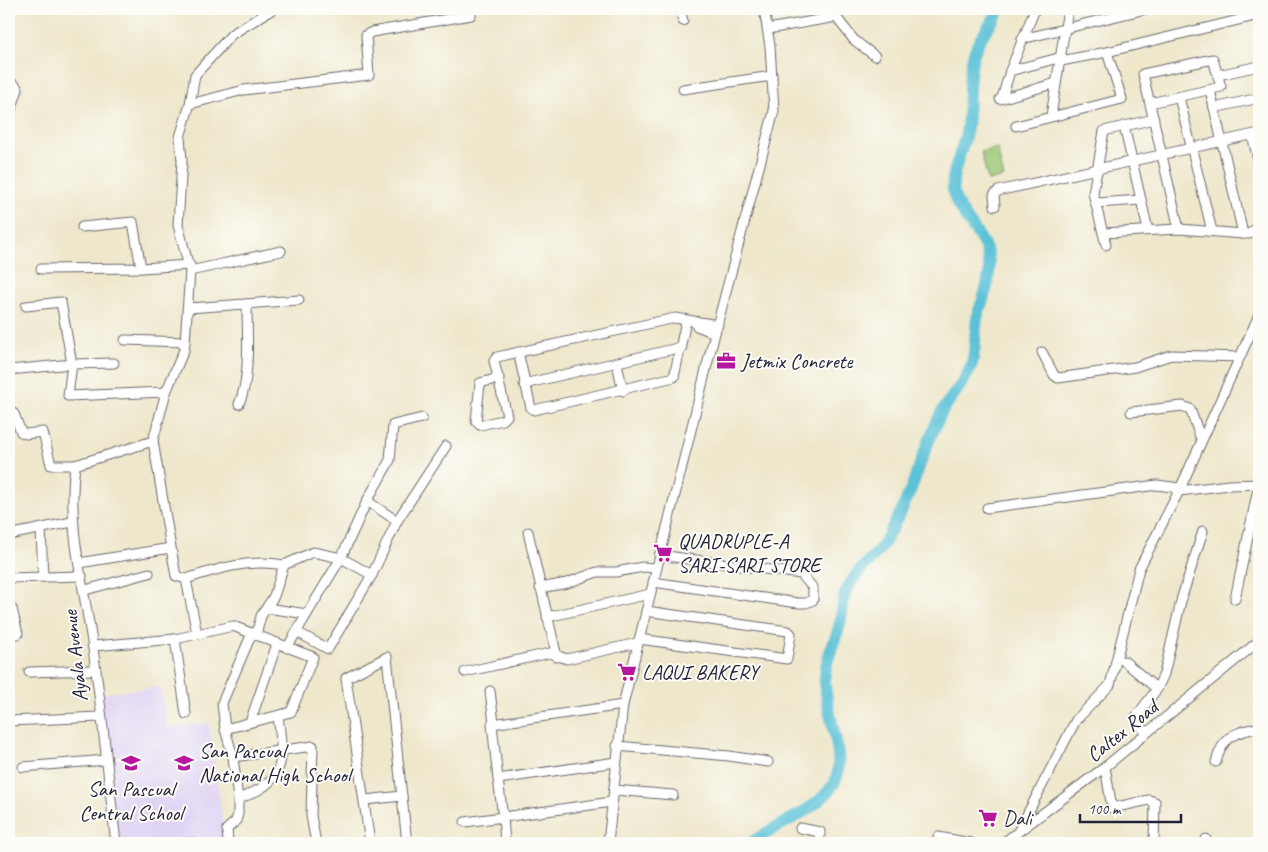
<svg xmlns="http://www.w3.org/2000/svg" width="1268" height="852" font-family="Caveat,sans-serif">
  <style>
    .built { fill: #e0d4f4 }
    .green { fill: #9bc774; stroke: #5e7458 }
    .lines { fill: none; stroke-linecap: round; stroke-linejoin: round }
    .river { stroke: #5ac1d7; stroke-width: 12 }
    .minor-casing { stroke: #69676d; stroke-width: 11 }
    .minor { stroke: #fff; stroke-width: 9 }
    .labels { text-anchor: middle; stroke-width: 4; stroke-linejoin: round; paint-order: stroke }
    .poi-label { font-size: 21px; fill: #22223b; stroke: #fdfcf7; text-anchor: start }
    .street-label { font-size: 21px; fill: #22223b; stroke: #fdfcf7 }
  </style>
  <rect width="100%" height="100%" fill="#fdfcf7"/>
  <filter id="ink" filterUnits="userSpaceOnUse"><feTurbulence type="fractalNoise" baseFrequency=".02" numOctaves="2"/><feDisplacementMap in="SourceGraphic" scale="10" xChannelSelector="R" yChannelSelector="G"/><feConvolveMatrix kernelMatrix="1 2 1 2 8 2 1 2 1" color-interpolation-filters="sRGB"/></filter>
  <filter id="wash" filterUnits="userSpaceOnUse"><feTurbulence type="fractalNoise" baseFrequency=".0096" numOctaves="4" result="noise"/><feDisplacementMap in="SourceGraphic" scale="20" xChannelSelector="R" yChannelSelector="G"/><feGaussianBlur stdDeviation="1.12" result="paint"/><feColorMatrix in="noise" values="0 0 0 0 0 0 0 0 0 0 0 0 0 0 0 0 0 1.4 0 .05"/><feComposite in="paint" operator="in"/></filter>
  <g filter="url(#wash)">
    <rect width="100%" height="100%" fill="#eee7cb"/>
    <path class="built" d="M160,687l7,40 42,-4 17,120 -41,-2v2h-67l-19,-149z"/>
    <path class="green" d="M997,148l7,29 -16,4 -7,-29z"/>
    <g class="lines">
      <path class="river" d="M751,843c23,-18 74,-35 85,-64 10,-25 -13,-74 -11,-102 0,-18 10,-34 14,-50 3,-11 3,-22 6,-33 7,-19 22,-29 34,-44 8,-10 13,-23 19,-33 14,-25 21,-53 32,-79 4,-8 7,-18 12,-26 8,-14 21,-28 28,-43 7,-17 4,-34 7,-51 3,-13 9,-24 11,-37 7,-39 -18,-50 -32,-80 -10,-23 6,-46 10,-68 5,-27 0,-54 8,-80 5,-17 18,-29 26,-44"/>
    </g>
  </g>
  <g filter="url(#ink)">
    <g class="lines">
      <g class="minor-casing">
        <g id="minor">
          <path d="M680,9l3,12"/>
          <path d="M768,29l68,-12 18,23 21,16"/>
          <path d="M1022,39l124,-30"/>
          <path d="M1061,61l46,-9 152,-37"/>
          <path d="M1010,71l52,-14"/>
          <path d="M1218,75l41,-9"/>
          <path d="M9,82l6,3 3,4 -9,27"/>
          <path d="M683,89l89,-13"/>
          <path d="M1210,90l33,144"/>
          <path d="M1179,97l33,134"/>
          <path d="M1002,98l8,-27 25,-62"/>
          <path d="M1000,99l56,-16"/>
          <path d="M1150,103l71,-16 -8,-28 -70,15 36,155"/>
          <path d="M190,104l5,-29 37,-41 41,-25"/>
          <path d="M1214,108l45,-10"/>
          <path d="M1051,116l17,-107"/>
          <path d="M1016,126l106,-27 -15,-47"/>
          <path d="M1124,126l24,104"/>
          <path d="M1252,135l7,29"/>
          <path d="M1097,203l44,-3"/>
          <path d="M995,206l-1,-11 4,-4 261,-58"/>
          <path d="M82,227l51,-5 8,46"/>
          <path d="M1103,233l76,-4 64,5h6l10,-8"/>
          <path d="M1106,245l-13,-52 11,-62 50,-12"/>
          <path d="M41,269l100,-1 49,-3"/>
          <path d="M190,271l91,-20"/>
          <path d="M26,306l35,-4 11,62 -4,32 98,-4"/>
          <path d="M189,308l110,-8"/>
          <path d="M695,323l2,3 18,7"/>
          <path d="M125,340l60,2"/>
          <path d="M518,352l13,56 3,2 140,-33 12,-56"/>
          <path d="M1042,352l12,23 4,3 77,-11 36,-12 69,2"/>
          <path d="M617,363l6,28"/>
          <path d="M9,370l63,-6 42,-1"/>
          <path d="M499,378l-19,5 -4,38 4,4 23,-5 4,-4 -13,-55 3,-4 178,-39 43,7"/>
          <path d="M524,384l158,-37"/>
          <path d="M239,404c12,-27 8,-69 8,-100"/>
          <path d="M9,410l5,4 7,18 5,2 17,-2 8,33h24l78,-24 13,-49 18,-42 1,-8 5,-71 -12,-46 4,-64 -2,-24 10,-33 54,-14 125,-15 -3,-40 6,-3 99,-17"/>
          <path d="M1131,412l51,-6 8,3 11,30"/>
          <path d="M75,465c-8,62 8,116 17,177 10,67 16,134 24,201"/>
          <path d="M1179,491l50,-6 30,-1"/>
          <path d="M367,501l23,-41 3,-35 29,-7"/>
          <path d="M987,508l170,-23 23,3"/>
          <path d="M397,521l49,-75"/>
          <path d="M41,529l2,48"/>
          <path d="M528,532l29,125"/>
          <path d="M9,535l63,-13"/>
          <path d="M171,548l5,28 10,3 11,55"/>
          <path d="M79,563l92,-15 -18,-107"/>
          <path d="M9,578l73,-2"/>
          <path d="M186,579c34,-11 63,-20 98,-14l-10,31 -13,20 -5,19"/>
          <path d="M653,582l145,21h8l7,-3v-12l-12,-14 -142,-19"/>
          <path d="M540,588l27,-5 30,-11h19l27,-5 12,1"/>
          <path d="M85,590l64,-17"/>
          <path d="M1235,599l24,-115"/>
          <path d="M267,608l40,6 34,-56 26,-57 30,20 -25,54 -31,-17 -28,-6 -29,13"/>
          <path d="M9,609h3l6,25h-9"/>
          <path d="M547,617l103,-23"/>
          <path d="M297,632l31,17 44,-74"/>
          <path d="M175,639l11,75"/>
          <path d="M639,639l148,20 4,-25 -3,-3 -142,-20"/>
          <path d="M93,646l82,-7 58,-13 80,31 -22,55 -66,17"/>
          <path d="M287,648l20,-34"/>
          <path d="M1124,661l33,28"/>
          <path d="M29,672l66,-2"/>
          <path d="M465,672l85,-19 17,6 70,-16"/>
          <path d="M490,691l4,32"/>
          <path d="M9,721l91,-4"/>
          <path d="M250,722l27,-78"/>
          <path d="M1146,733l-11,-15 22,-29 7,-15 18,-77 21,-66"/>
          <path d="M617,746l112,10 39,6"/>
          <path d="M233,757l80,-11 -2,70 5,27"/>
          <path d="M1216,762c8,-28 17,-28 43,-35"/>
          <path d="M23,767l83,-7"/>
          <path d="M1105,767l7,41 37,-8 6,2 -1,41"/>
          <path d="M498,779l-6,-55 131,-19"/>
          <path d="M614,790l59,5"/>
          <path d="M9,794v10"/>
          <path d="M238,799l-5,-42 -8,-28 -3,-26 30,-70"/>
          <path d="M365,800l37,-4"/>
          <path d="M612,802l-109,15 -5,-38 118,-17"/>
          <path d="M465,822l38,-5 2,26"/>
          <path d="M800,828l20,4 -1,11"/>
          <path d="M1019,830l57,-110 34,-35 29,-116 40,-78 80,-176"/>
          <path d="M938,837l33,6"/>
          <path d="M1206,839l1,4"/>
          <path d="M186,843h7"/>
          <path d="M228,843l-1,-14 9,-8 2,-7v-15c49,-18 46,-37 40,-83"/>
          <path d="M370,843l-24,-165 41,-21 20,186"/>
          <path d="M608,843l15,-138 92,-372 59,-222 -4,-65 -6,-37"/>
          <path d="M1003,843l102,-76 154,-126"/>
        </g>
      </g>
      <use href="#minor" class="minor"/>
    </g>
  </g>
  <defs>
    <g id="office-bare" transform="scale(1.5)"><path d="M-6-3h4V-5.5h4V-3h4V5H-6ZM-1-4.5V-3h2v-1.5ZM-6 0V1H6V0Z" fill="#b5179e" stroke="#fdfcf7" stroke-width="2.5" paint-order="stroke"/></g>
    <g id="supermarket-bare" transform="scale(1.5)"><path d="M-6-5.5h2.5l.6 2H6L4.5 2H-2.5L-4.4-4H-6ZM-1.5 3.2a1.3 1.3 0 1 0 .1 0ZM3 3.2a1.3 1.3 0 1 0 .1 0Z" fill="#b5179e" stroke="#fdfcf7" stroke-width="2.5" paint-order="stroke"/></g>
    <g id="school-bare" transform="scale(1.5)"><path d="M0-5L7-2L0 1L-7-2ZM-4 1L0 2.5L4 1V4Q0 6-4 4Z" fill="#b5179e" stroke="#fdfcf7" stroke-width="2.5" paint-order="stroke"/></g>
  </defs>
  <g fill-rule="evenodd">
    <use href="#office-bare" x="726" y="361"/>
    <use href="#supermarket-bare" x="663" y="553"/>
    <use href="#supermarket-bare" x="627" y="672"/>
    <use href="#school-bare" x="131" y="763"/>
    <use href="#school-bare" x="184" y="763"/>
    <use href="#supermarket-bare" x="988" y="818"/>
  </g>
  <g class="labels">
    <g class="poi-label">
      <text x="741" y="368">Jetmix Concrete</text>
      <text x="678" y="548">QUADRUPLE-A<tspan x="678" dy="24">SARI-SARI STORE</tspan></text>
      <text x="642" y="679">LAQUI BAKERY</text>
      <text x="199" y="758">San Pascual<tspan x="199" dy="24">National High School</tspan></text>
      <text x="131" y="796" text-anchor="middle">San Pascual<tspan x="131" dy="24">Central School</tspan></text>
      <text x="1003" y="825">Dali</text>
    </g>
    <g class="street-label">
      <text transform="translate(75 656) rotate(-97)" y="7">Ayala Avenue</text>
      <text transform="translate(1122 731) rotate(-39)" y="7">Caltex Road</text>
    </g>
  </g>
  <rect width="1268" height="852" fill="none" stroke="#fdfcf7" stroke-width="30"/>
  <path d="M1080 814v8h101v-8" fill="none" stroke="#22223b" stroke-width="2.5"/>
  <text x="1088" y="814" font-size="15" fill="#22223b" stroke="#fdfcf7" stroke-width="4" paint-order="stroke">100 m</text>
</svg>
